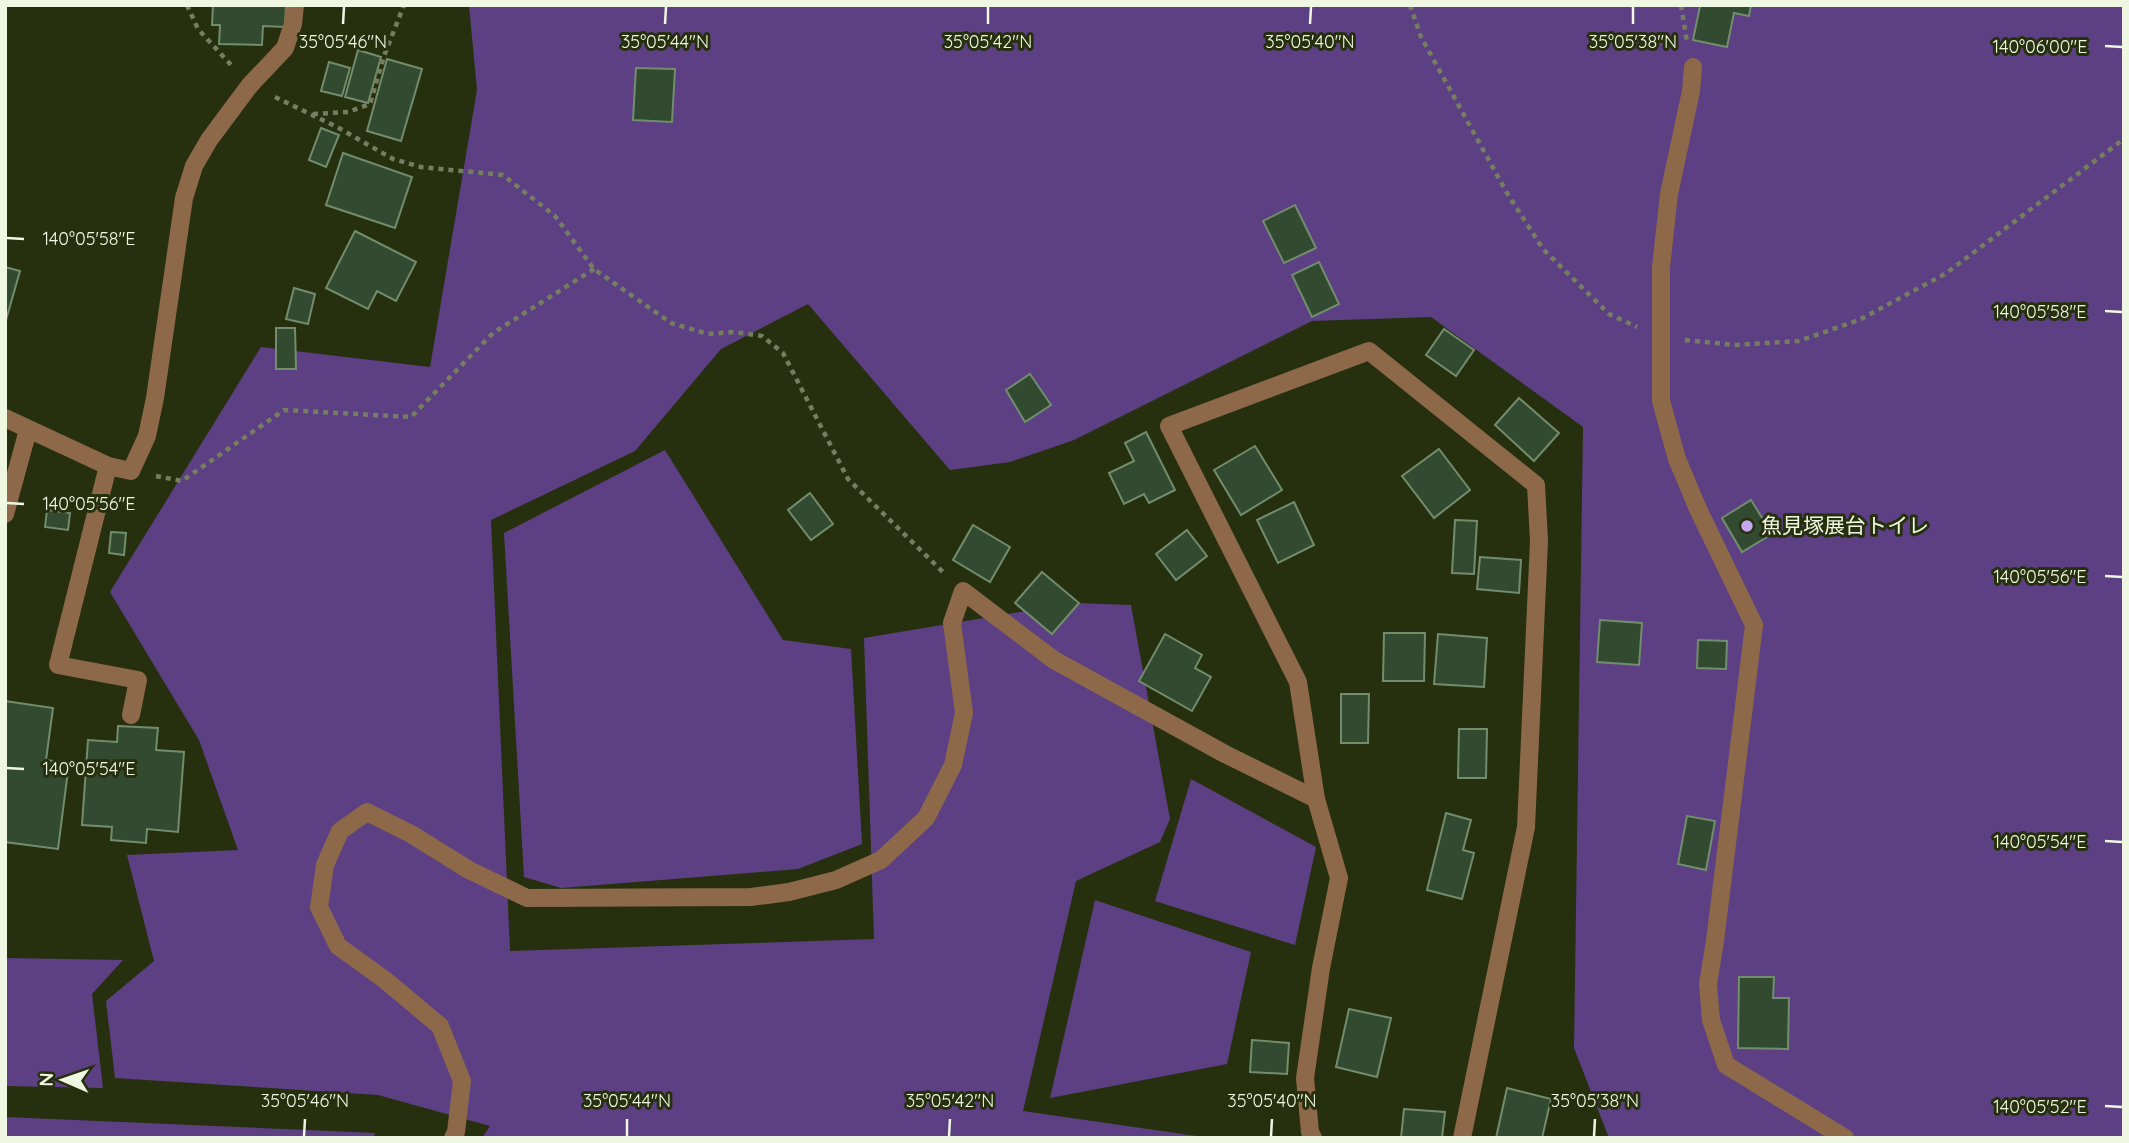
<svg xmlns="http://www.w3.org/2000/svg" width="2129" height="1143" font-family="Quicksand,'Noto Sans JP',sans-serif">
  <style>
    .green { fill: #5c4083 }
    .building { fill: #324a2f; stroke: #728d6e; stroke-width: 2 }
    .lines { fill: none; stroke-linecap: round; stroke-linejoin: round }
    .path { stroke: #767e62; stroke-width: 4.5; stroke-dasharray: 5 5; stroke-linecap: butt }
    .lane { stroke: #8d694a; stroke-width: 18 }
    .street { stroke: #8d694a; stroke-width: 18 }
    .ticks { fill: none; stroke: #eff6e2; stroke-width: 2.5 }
    .poi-dot { fill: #c4a7f1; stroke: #27300e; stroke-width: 2.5 }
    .labels { text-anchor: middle; stroke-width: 6; stroke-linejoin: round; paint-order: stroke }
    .poi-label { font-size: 21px; fill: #eff6e2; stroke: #27300e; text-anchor: start }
    .ticks-label { font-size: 18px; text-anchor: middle; fill: #eff6e2; stroke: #27300e; stroke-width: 6; stroke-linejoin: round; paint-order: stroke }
  </style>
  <rect width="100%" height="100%" fill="#27300e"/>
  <g class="green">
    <path d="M469,5h1655v1133h-515l-35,-90 9,-621 -152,-110 -119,4 -238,119 -64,22 -60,8 -142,-166 -87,45 -86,102 -144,69 19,431 364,-12 -10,-301 210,-35 57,2 39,214 -10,23 -84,39 -53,230 187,27h-728l8,-12 -112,-31 -263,-17 -9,-77 48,-40 -27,-106 111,-5 -39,-110 -89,-148 151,-245 169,20 47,-277z"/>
    <path d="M665,450l118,190 68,9 11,195 -64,25 -237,19 -37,-11 -20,-344z"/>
    <path d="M1191,779l125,68 -21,98 -140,-44z"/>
    <path d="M1095,900l156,52 -24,112 -177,34z"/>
    <path d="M5,958l118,2 -31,34 11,94 -98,-2z"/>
    <path d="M5,1117l370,16 -1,5h-369z"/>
  </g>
  <g class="building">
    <path d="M213,5h73l-1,22 -22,-1 -1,19 -43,-1 1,-19h-8z"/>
    <path d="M1694,5h57l-2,11 -15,-3 -7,34 -34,-7 7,-34z"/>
    <path d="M358,50l23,7 -13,46 -23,-6z"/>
    <path d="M387,59l35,10 -21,72 -34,-10z"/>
    <path d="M329,62l21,6 -8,28 -21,-5z"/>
    <path d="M636,68l39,1 -3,53 -39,-2z"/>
    <path d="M321,128l18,7 -13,32 -17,-7z"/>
    <path d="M343,153l69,24 -17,51 -69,-23z"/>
    <path d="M1295,205l21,43 -32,15 -21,-42z"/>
    <path d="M355,231l61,31 -20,39 -19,-10 -9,18 -42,-21z"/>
    <path d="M1319,262l20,42 -27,13 -20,-42z"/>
    <path d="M5,267l15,4 -14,49h-1z"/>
    <path d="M294,288l21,6 -7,30 -22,-5z"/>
    <path d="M276,328h19l1,41h-20z"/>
    <path d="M1444,329l30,21 -18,26 -30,-21z"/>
    <path d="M1030,374l21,31 -26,17 -19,-32z"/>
    <path d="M1519,398l40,35 -25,28 -39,-36z"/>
    <path d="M1146,432l29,58 -26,13 -5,-9 -20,10 -15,-31 25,-12 -9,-18z"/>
    <path d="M1255,446l27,44 -41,25 -27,-45z"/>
    <path d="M1439,449l31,41 -36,28 -32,-42z"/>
    <path d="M810,493l23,31 -22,16 -23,-30z"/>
    <path d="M1751,500l21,34 -30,18 -20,-34z"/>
    <path d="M1294,502l20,43 -36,18 -21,-43z"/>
    <path d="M47,510l23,3 -2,17 -23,-3z"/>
    <path d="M1455,520l22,1 -3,53 -22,-1z"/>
    <path d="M973,525l37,22 -20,35 -37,-22z"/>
    <path d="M1187,530l20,26 -31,24 -20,-26z"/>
    <path d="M111,532l15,1 -2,22 -15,-2z"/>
    <path d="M1480,557l41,3 -2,33 -42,-4z"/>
    <path d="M1042,572l37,31 -27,31 -37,-31z"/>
    <path d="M1600,620l42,3 -3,42 -42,-3z"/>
    <path d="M1384,633h41l-1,48h-41z"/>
    <path d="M1165,634l37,21 -7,13 16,9 -19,34 -53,-30z"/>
    <path d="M1438,634l49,4 -3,49 -50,-3z"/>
    <path d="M1698,640l29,1 -1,28 -29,-1z"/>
    <path d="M1341,694h28l-1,49h-27z"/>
    <path d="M5,701l48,7 -7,52 23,3 -11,86 -53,-7z"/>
    <path d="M118,726l40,2 -2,22 28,2 -6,80 -31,-3 -1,14 -35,-3 1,-13 -30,-2 6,-85 29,2z"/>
    <path d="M1459,729h28l-1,49h-28z"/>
    <path d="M1446,813l25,7 -8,30 11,3 -12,46 -35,-9z"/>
    <path d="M1687,816l28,5 -9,49 -28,-6z"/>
    <path d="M1739,977h35l-1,21h16l-1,51 -50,-1z"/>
    <path d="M1349,1009l42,9 -14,59 -41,-10z"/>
    <path d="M1252,1040l37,3 -2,31 -37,-2z"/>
    <path d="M1507,1088l44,11 -9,39h-46z"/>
    <path d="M1404,1109l41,3 -3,26h-41z"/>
  </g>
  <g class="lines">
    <g class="path">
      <path d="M187,5l11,24 34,37"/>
      <path d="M1410,5l11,32 86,156 36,56 66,65 28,13"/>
      <path d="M1681,5l6,37"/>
      <path d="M275,97l62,30 56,32 28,8 82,8 52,41 39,53 77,54 37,11 26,-2 28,4 21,17 65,126 98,96"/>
      <path d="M313,114l35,-2 22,-8 14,-48 20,-51"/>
      <path d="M1685,340l49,5 65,-4 60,-21 86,-46 179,-135"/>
      <path d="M156,476l26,5 102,-71 127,7 82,-84 101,-64"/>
    </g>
    <path class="lane" d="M108,466l-50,199 80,15 -7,35"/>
    <g class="street">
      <path d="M1693,67l-2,24 -22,103 -8,73v134l16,58 21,50 56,116 -39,316 -7,43 3,36 15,45 119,73"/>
      <path d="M5,418l103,48 23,5 16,-35 8,-38 29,-200 10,-32 15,-26 41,-55 35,-37 8,-24 2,-19"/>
      <path d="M5,514l23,-84"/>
      <path d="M1316,799l-18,-117 -129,-256 200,-75 167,134 3,56 -13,286 -64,311"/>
      <path d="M453,1138l3,-6 6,-51 -22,-55 -55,-46 -47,-34 -19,-39 6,-42 15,-34 27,-19 44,22 58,36 58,28 224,-1 38,-5 47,-12 45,-20 45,-42 27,-53 11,-52 -12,-90 11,-32 91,69 171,94 91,45 23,79 -18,90 -16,110 5,54 3,6"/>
    </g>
  </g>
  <path class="ticks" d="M343,24l1,-17M665,24l1,-17M988,24v-17M1310,24l1,-17M1633,24v-17M2105,46l17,1M7,238l17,1M2105,311l17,1M7,503l17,1M2105,576l17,1M7,768l17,1M2105,841l17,1M2105,1106l17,1M304,1136l1,-17M627,1136v-17M949,1136l1,-17M1271,1136l1,-17M1594,1136l1,-17"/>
  <circle class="poi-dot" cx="1747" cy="526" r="7"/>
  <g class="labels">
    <g class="poi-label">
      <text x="1761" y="533">魚見塚展台トイレ</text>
    </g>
  </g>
  <g class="ticks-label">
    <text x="343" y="48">35°05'46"N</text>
    <text x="665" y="48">35°05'44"N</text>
    <text x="988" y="48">35°05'42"N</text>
    <text x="1310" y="48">35°05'40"N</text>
    <text x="1633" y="48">35°05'38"N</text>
    <text x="2040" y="53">140°06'00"E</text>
    <text x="89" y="245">140°05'58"E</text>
    <text x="2040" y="318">140°05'58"E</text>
    <text x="89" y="510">140°05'56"E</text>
    <text x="2040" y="583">140°05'56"E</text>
    <text x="89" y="775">140°05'54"E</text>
    <text x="2040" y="848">140°05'54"E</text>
    <text x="305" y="1107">35°05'46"N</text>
    <text x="627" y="1107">35°05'44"N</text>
    <text x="950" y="1107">35°05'42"N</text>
    <text x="1272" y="1107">35°05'40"N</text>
    <text x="1595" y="1107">35°05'38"N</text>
    <text x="2040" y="1113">140°05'52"E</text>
  </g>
  <rect width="2129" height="1143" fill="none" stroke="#eff6e2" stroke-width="14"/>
  <g transform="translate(63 1080) rotate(272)" stroke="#27300e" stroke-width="5" paint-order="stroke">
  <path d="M0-5L12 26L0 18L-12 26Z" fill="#eff6e2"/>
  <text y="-10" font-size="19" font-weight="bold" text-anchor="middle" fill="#eff6e2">N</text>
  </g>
</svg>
